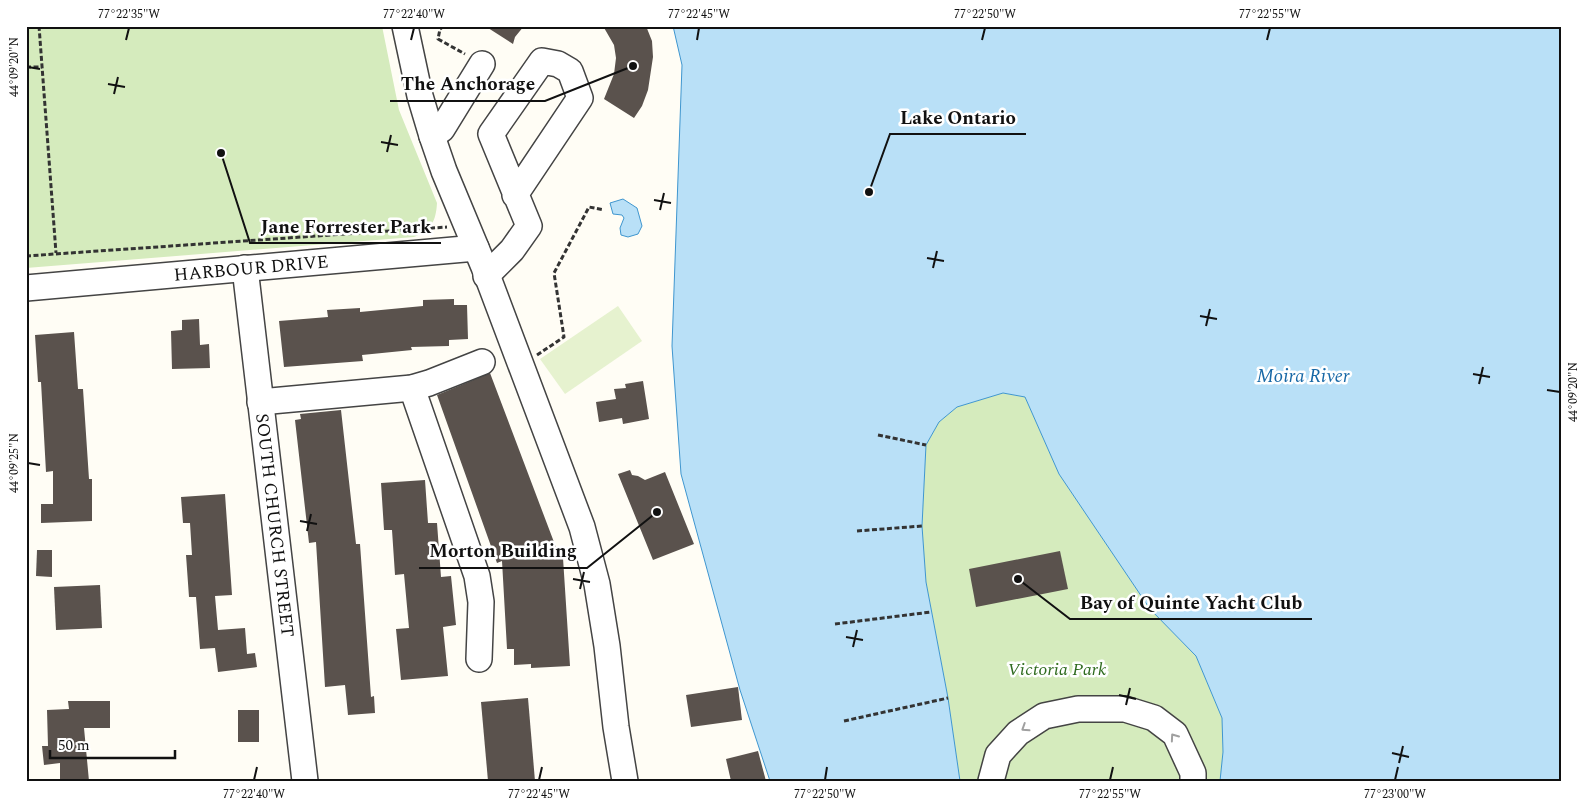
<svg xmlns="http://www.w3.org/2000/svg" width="1587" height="807" font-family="Spectral,serif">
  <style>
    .green { fill: #d5ebbd }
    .pitch { fill: #e6f2cf }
    .water { fill: #b9e0f7; stroke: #3f96cf }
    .building { fill: #5a524d }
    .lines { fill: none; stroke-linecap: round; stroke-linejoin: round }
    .minor-casing { stroke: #444; stroke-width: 28 }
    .path { stroke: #333; stroke-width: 3; stroke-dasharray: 5 2.5; stroke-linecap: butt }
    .minor { stroke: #fff; stroke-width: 25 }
    .oneway { stroke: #a0a0a0 }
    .ticks { fill: none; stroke: #111; stroke-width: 2 }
    .labels { text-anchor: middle; stroke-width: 5; stroke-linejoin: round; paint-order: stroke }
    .street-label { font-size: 18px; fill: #111; stroke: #fff }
    .park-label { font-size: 18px; font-style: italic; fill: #2f6b1f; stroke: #fff }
    .water-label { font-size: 19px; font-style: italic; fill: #1768a6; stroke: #fff }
    .leader { fill: none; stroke: #111; stroke-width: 2 }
    .callout-dot { fill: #111; stroke: #fff; stroke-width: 2 }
    .callout-label { font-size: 19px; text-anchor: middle; font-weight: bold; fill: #111; stroke: #fff; stroke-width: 5; stroke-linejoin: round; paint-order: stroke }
    .neatline { fill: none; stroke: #111; stroke-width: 2 }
    .ticks-label { font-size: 12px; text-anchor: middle; fill: #111 }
  </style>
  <rect width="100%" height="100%" fill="#fffdf5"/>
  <g class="green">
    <path d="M26,26h356l17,84 38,93c-1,18 -6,28 -23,34l-388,31z"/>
    <path d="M1003,393l22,4 34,77 91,135 46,47 26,62 1,34 -3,29h-260l-12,-83 -22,-116 -4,-56 4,-81 13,-23 18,-15z"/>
  </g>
  <path class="pitch" d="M618,306l24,35 -77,53 -25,-35z"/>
  <g class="water">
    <path d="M673,26h888v755h-341l3,-29 -1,-34 -26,-62 -46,-47 -91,-135 -34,-77 -22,-4 -46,14 -18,15 -13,23 -4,81 4,56 22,116 12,83h-190l-30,-91 -59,-216 -9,-128 10,-281z"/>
    <path d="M623,199l14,9 5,18 -4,8 -10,3 -7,-2 -1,-7 4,-10 -2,-3 -9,-1 -3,-11z"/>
  </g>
  <g class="building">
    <path d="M485,26h39l-9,11 -2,7z"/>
    <path d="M603,26h43l6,15 1,16 -5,33 -6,16 -8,12 -30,-19 10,-25 2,-16 -2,-13z"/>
    <path d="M454,299v6h13l1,34 -19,1v6l-38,1 1,3 -50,5 1,6 -79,6 -5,-46 49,-4 -1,-7 33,-2v4l63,-6v-6z"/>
    <path d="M199,319l1,26 9,-1 1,24 -38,1 -1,-38 11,-1v-10z"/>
    <path d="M74,332l4,57h5l6,90h3v42l-51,2v-19h12v-33l-7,1 -5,-90h-3l-3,-47z"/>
    <path d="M490,373l70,185h3l7,108 -39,2v-4l-17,1v-16h-7l-5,-88 -5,2 -60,-168z"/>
    <path d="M643,381l6,38 -26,5 -1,-6 -23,4 -3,-20 20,-3 -2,-10 12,-1 -1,-4z"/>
    <path d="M341,410l15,134h4l11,153 3,-1 1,17 -27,2 -3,-30 -20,2 -9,-145 -7,1 -14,-123 6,-1 -1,-5z"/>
    <path d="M630,470l2,5 6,1 7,4 20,-8 29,72 -41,16 -35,-86z"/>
    <path d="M425,480l3,43h9l4,54 10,-1 5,49 -13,2 5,49 -47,4 -5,-51 13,-1 -5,-54 -9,1 -3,-45h-8l-3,-47z"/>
    <path d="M225,494l7,101 -17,1 3,34 27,-2 2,26 8,-1 2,14 -39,5 -3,-24 -15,1 -4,-52h-7l-3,-42h6l-2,-32h-7l-2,-26z"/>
    <path d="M37,550h15v27l-16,-1z"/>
    <path d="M1060,551l8,38 -92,18 -7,-38z"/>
    <path d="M100,585l2,43 -46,2 -2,-43z"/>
    <path d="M738,687l4,33 -51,7 -5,-32z"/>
    <path d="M528,698l7,83h-47l-7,-79z"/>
    <path d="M68,701h42v27h-26l5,53h-29v-18l-16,2 -2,-19h6l-1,-36 22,-1z"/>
    <rect x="238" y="710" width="21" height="32"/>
    <path d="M758,751l8,30h-35l-5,-22z"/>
  </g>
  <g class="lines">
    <g class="minor-casing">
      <g id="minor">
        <path d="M405,26l15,70 12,40 12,35 40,96 98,260 15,57 10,62 9,81 9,54"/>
        <path d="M432,136l10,-7 40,-65"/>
        <path id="s1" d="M245,268l60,513"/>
        <path d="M486,276l26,-26 17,-24 -38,-92 51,-73 16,3 12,7 10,27 -65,97"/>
        <path id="s2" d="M26,288l450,-40"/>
        <path d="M412,388l65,188 4,26 -2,57"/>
        <path d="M260,402l152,-14 17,-5 53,-21"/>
        <path d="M991,781l7,-26 20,-22 26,-17 34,-7h47l29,9 21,16 18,39v8"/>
      </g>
    </g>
    <g class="path">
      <path d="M39,26l17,227"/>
      <path d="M444,26l-4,3 -2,10 27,15"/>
      <path d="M26,67h16"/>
      <path d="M26,256l421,-29"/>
      <path d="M537,355l27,-18 -10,-64 35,-66 15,3"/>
      <path d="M878,435l48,10"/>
      <path d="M857,531l65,-5"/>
      <path d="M835,624l96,-12"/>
      <path d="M844,721l104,-23"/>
    </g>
    <use href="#minor" class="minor"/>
  </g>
  <defs><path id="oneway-chevron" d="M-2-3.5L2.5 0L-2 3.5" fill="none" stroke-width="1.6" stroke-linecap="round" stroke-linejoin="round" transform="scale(1.25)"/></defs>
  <g class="oneway">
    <use href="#oneway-chevron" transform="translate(1025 728) rotate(147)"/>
    <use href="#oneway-chevron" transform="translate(1174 737) rotate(-125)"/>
  </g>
  <path class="ticks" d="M126,40l3,-12M411,40l3,-12M697,40l2,-12M982,40l3,-12M1267,40l3,-12M28,67l12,2M108,84l17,3M114,94l4,-17M381,142l17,3M387,152l4,-17M654,200l17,3M660,210l4,-17M927,258l17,3M933,268l4,-17M1200,316l17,3M1206,326l4,-17M1473,374l17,3M1479,384l4,-17M1547,390l13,2M28,463l12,2M300,521l17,3M307,531l4,-17M573,579l17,3M580,589l4,-17M846,637l17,3M853,647l4,-17M1119,695l17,4M1126,705l4,-17M1392,753l17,4M1399,763l4,-17M254,780l3,-13M539,780l3,-13M825,780l2,-13M1110,780l3,-13M1395,780l3,-13"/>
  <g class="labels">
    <g class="street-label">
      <text dy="6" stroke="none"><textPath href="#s2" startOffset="226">HARBOUR DRIVE</textPath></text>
      <text dy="6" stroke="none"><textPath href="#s1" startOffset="259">SOUTH CHURCH STREET</textPath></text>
    </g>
    <g class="park-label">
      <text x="1057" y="675">Victoria Park</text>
    </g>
    <g class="water-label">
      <text x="1303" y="382">Moira River</text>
    </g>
  </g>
  <path class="leader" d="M633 66L545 101H390M869 192L890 134H1026M221 153L250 243H441M657 512L587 568H419M1018 579L1070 619H1312"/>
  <g class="callout-dot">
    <circle cx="633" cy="66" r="5"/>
    <circle cx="869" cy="192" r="5"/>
    <circle cx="221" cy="153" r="5"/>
    <circle cx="657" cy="512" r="5"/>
    <circle cx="1018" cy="579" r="5"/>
  </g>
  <g class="callout-label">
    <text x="468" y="90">The Anchorage</text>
    <text x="958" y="124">Lake Ontario</text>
    <text x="346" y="233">Jane Forrester Park</text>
    <text x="503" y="557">Morton Building</text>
    <text x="1191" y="609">Bay of Quinte Yacht Club</text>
  </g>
  <rect width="1587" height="807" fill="none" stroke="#ffffff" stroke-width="55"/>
  <path d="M50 750v8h125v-8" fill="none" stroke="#111111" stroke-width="2.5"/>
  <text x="58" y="750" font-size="15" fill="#111111" stroke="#ffffff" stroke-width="4" paint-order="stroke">50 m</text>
  <rect x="28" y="28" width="1532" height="752" class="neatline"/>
  <g class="ticks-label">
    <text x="129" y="18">77°22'35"W</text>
    <text x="414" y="18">77°22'40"W</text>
    <text x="699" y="18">77°22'45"W</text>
    <text x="985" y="18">77°22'50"W</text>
    <text x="1270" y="18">77°22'55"W</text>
    <text transform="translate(14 67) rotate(-90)" y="4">44°09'20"N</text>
    <text transform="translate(1573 392) rotate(-90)" y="4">44°09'20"N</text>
    <text transform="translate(14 463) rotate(-90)" y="4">44°09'25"N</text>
    <text x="254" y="798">77°22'40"W</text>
    <text x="539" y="798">77°22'45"W</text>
    <text x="825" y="798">77°22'50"W</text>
    <text x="1110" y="798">77°22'55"W</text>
    <text x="1395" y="798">77°23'00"W</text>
  </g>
</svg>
